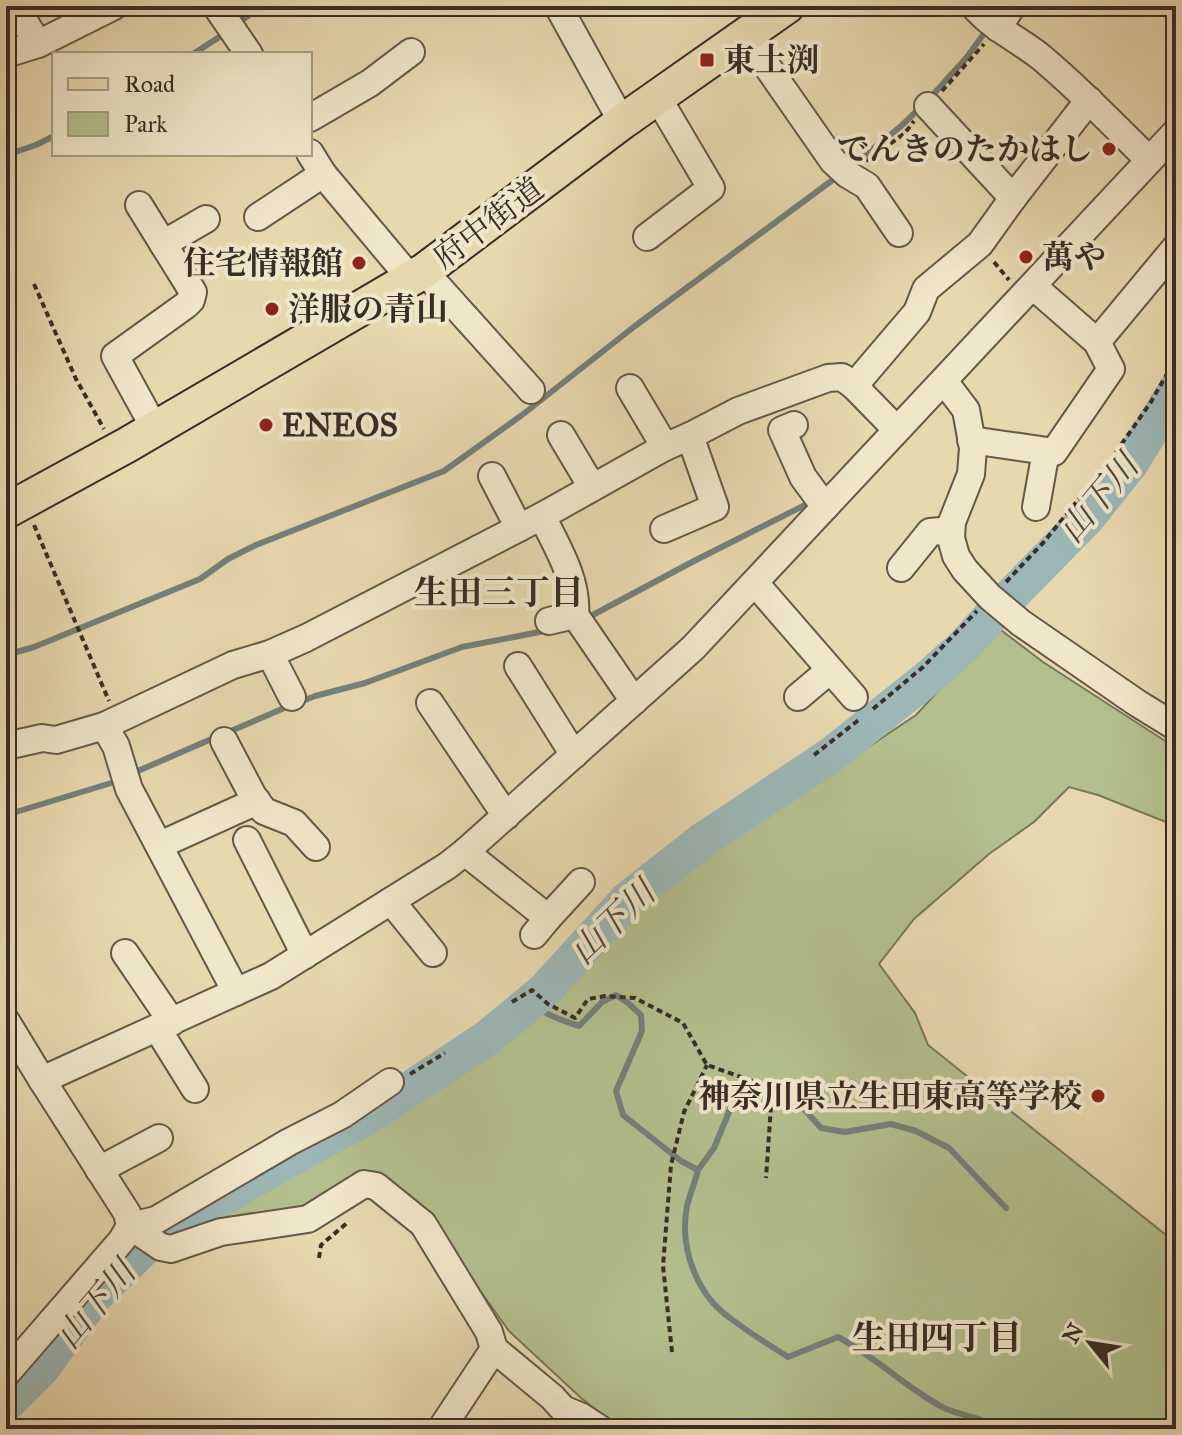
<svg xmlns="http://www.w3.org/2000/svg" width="1182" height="1435" font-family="'IM FELL Great Primer','Noto Serif JP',serif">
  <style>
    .green { fill: #b3bf8d; stroke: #76765a; stroke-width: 2 }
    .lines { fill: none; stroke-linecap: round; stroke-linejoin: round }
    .stream { stroke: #74807d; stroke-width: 6 }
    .river { stroke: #9cb7b6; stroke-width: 36 }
    .minor-casing { stroke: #655849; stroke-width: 30 }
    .major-casing { stroke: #392d27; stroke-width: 38 }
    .path { stroke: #392d27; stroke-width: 4; stroke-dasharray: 6 4; stroke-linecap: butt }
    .minor { stroke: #f0e6ca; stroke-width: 26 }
    .major { stroke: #e8d8ae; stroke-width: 34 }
    .poi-dot { fill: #8f2418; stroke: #f0e6ca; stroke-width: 3 }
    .labels { text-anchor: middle; stroke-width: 8; stroke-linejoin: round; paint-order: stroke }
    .poi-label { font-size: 32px; font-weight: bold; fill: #392d27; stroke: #f0e6ca; text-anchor: start }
    .street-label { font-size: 32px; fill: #392d27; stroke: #f0e6ca }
    .water-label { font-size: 34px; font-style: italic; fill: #4d4944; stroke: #f0e6ca }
    .neighbourhood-label { font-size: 34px; font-weight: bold; fill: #392d27; stroke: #f0e6ca }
  </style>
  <rect width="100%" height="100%" fill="#e8d8ae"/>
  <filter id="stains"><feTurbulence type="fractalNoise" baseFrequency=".0025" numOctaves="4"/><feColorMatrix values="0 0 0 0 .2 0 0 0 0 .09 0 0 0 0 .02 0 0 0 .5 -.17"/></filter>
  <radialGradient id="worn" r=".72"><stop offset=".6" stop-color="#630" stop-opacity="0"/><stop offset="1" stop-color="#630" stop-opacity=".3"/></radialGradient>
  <path class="green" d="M997,627l46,35 133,86v78l-78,-31 -29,-8 -35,35 -45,32 -75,65 -35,45 36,49 13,32 248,198v186h-554l-41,-31 -72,-67 -33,-46 -44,-70 -50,-39 -81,34 -128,25 104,-59 94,-50 119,-81 37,-29 24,-24 29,-35 51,-49 83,-58 202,-135z"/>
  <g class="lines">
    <g class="stream">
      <path d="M236,25l25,-19"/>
      <path d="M193,54l34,-22"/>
      <path d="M929,99l38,-42 21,-29"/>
      <path d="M6,155l30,-10 18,-9"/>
      <path d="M850,167l50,-40 21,-20"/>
      <path d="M587,618l107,-57 117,-59"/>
      <path d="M6,655l28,-8 166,-68 28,-20 28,-14 188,-74 78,-56 113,-89 203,-150"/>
      <path d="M300,702l15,-6 50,-13 97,-36 88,-17"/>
      <path d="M226,733l63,-27"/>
      <path d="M131,774l85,-37"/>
      <path d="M6,815l115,-35"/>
      <path d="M531,1002c13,13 31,18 48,24l23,-24 14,-7 12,8 13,12 1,16 -26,60 7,24 58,46 17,9 16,-22 23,-55 21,2 17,-3 29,17 17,19 24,4 46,-8 25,7 33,17 57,60"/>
      <path d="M698,1170c-3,12 -8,24 -11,36 -8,41 9,88 43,112 18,14 38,26 58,39l50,-20c38,20 68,51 106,71 12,5 25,8 37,12"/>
    </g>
    <path class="river" d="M6,1404l36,-36 53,-72 48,-47 25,-19 118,-69 80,-43 121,-80 57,-47 83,-91 76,-60 128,-85 98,-78 35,-31 27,-30 96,-98 43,-54 46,-74"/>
    <g class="minor-casing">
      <g id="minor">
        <path d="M15,6l23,38"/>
        <path d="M216,6l33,48"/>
        <path d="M558,6l64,116"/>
        <path d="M974,6c18,22 46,34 68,52 38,32 72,67 107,102"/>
        <path d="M998,28l14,-22"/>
        <path d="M746,36l87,125 14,13 20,12 32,47"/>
        <path d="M6,54l32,-10 76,-38"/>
        <path d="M928,106l85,92"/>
        <path d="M310,118l60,-35 41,-31"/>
        <path d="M310,153l13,21 88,105"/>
        <path d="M139,205l54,87 -2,8 -5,5 -71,51 40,73"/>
        <path d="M258,217l65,-43"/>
        <path d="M647,237l64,-49 -53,-90"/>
        <path d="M163,244l43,-25"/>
        <path d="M424,271l107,119"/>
        <path d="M1097,342l79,-95"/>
        <path d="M944,381l22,29 7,38 -2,26 -19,48 -1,16 5,18 9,14 25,27 31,26 116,80 39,24"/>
        <path d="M854,386l63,-74 9,-23 54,-45 33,-46 76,-98"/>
        <path d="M630,388l35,59"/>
        <path d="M794,425l-12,5 21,47 22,30"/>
        <path d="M561,435l31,52"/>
        <path d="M971,440l83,12 57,-83 -14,-27 -64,-56"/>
        <path d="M492,476l27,52"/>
        <path d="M1036,507l10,-56"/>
        <path d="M542,516c15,31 36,64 33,99l59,86"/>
        <path d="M664,529l51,-22 -25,-71"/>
        <path d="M901,568l29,-36 21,-2"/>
        <path d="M755,583l99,114"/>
        <path d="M549,621l26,-6"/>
        <path d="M270,654l22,43"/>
        <path d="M518,666l56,89"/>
        <path d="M798,697l32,-27"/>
        <path d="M430,703l76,113"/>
        <path d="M104,726l12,20 13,43 107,203"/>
        <path d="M224,741l29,55 11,15 30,12 22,24"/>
        <path d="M6,746l36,-8 14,2 48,-14 129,-61 37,-11 36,-16 236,-122 123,-69 25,-11 48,-25 90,-33 14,-1 12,9 42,43"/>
        <path d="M247,840l58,115"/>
        <path d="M160,845l97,-44"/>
        <path d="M465,852l83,66 -14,17"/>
        <path d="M391,901l42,52"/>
        <path d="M548,918l33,-36"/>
        <path d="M125,953l47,69"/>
        <path d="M6,1021l36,59 85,133 3,13 -8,14 -116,134"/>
        <path d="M157,1028l38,61"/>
        <path d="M42,1080l229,-104 176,-110 18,-14 228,-204 483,-516"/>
        <path d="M99,1170l60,-32"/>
        <path d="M130,1226l31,21 10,2 50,-17 87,-13 56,-35 12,2 47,38 66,108 5,17 58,48 11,12 17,7 20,13"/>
        <path d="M130,1226l26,-6 133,-78 53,-27 48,-33"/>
        <path d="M441,1429l53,-80"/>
      </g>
    </g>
    <g class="major-casing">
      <path id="major" d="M6,511l121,-66 297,-174 198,-149 165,-116"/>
    </g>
    <g class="path">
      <path d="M942,91l42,-47"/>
      <path d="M866,161l39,-28 9,-12"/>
      <path d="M994,262l15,18"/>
      <path d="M34,284l42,95 28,50"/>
      <path d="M34,525l75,176"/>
      <path d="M1006,582l37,-39 66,-81 42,-60 25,-44"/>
      <path d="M873,709l50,-42 54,-56"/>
      <path d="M814,755l46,-36"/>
      <path d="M512,1002l20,-12 16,14 27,14 13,-19 17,-3 30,2 48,25 24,42 48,17 11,7 5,17 -5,72"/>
      <path d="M410,1074l35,-21"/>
      <path d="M319,1258l2,-13 26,-22"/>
      <path d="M672,1352l-9,-86 8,-101 13,-53 23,-47"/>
    </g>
    <use href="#minor" class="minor"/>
    <use href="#major" class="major"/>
  </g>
  <g class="poi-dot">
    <rect x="699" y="52" width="16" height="16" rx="4"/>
    <circle cx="1109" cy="149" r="8"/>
    <circle cx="1026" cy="257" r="8"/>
    <circle cx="359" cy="263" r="8"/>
    <circle cx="272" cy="309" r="8"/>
    <circle cx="266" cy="425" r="8"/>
    <circle cx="1098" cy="1096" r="8"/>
  </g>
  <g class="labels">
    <g class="poi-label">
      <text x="723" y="71">東土渕</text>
      <text x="1093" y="160" text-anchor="end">でんきのたかはし</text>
      <text x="1042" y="268">萬や</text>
      <text x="343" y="274" text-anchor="end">住宅情報館</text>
      <text x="288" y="320">洋服の青山</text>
      <text x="282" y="436">ENEOS</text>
      <text x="1082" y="1107" text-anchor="end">神奈川県立生田東高等学校</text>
    </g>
    <g class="street-label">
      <text transform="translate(488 223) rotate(-37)" y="11">府中街道</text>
    </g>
    <g class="water-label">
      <text transform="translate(1098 498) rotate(-50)" y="12">山下川</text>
      <text transform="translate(612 922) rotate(-44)" y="12">山下川</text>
      <text transform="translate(95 1304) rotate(-50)" y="12">山下川</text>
    </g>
    <g class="neighbourhood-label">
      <text x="499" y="604">生田三丁目</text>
      <text x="937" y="1349">生田四丁目</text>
    </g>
  </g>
  <rect width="1182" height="1435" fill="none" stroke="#e8d8ae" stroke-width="32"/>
  <rect x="8" y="8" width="1166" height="1419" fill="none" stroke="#392d27" stroke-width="4"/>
  <rect x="16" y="16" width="1150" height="1403" fill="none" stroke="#392d27" stroke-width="2"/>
  <rect x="52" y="52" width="260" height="104" fill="#f0e6ca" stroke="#a79c89" stroke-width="2"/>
  <rect x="68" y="78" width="40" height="12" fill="#e8d8ae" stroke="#a79c89" stroke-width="2"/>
  <text x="124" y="92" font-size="24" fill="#392d27">Road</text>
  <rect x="68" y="112" width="40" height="24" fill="#b3bf8d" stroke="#a79c89" stroke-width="2"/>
  <text x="124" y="132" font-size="24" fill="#392d27">Park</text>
  <g transform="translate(1090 1343) rotate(300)" stroke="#f0e6ca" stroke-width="6" paint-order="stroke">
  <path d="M0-6L14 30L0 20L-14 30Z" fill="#392d27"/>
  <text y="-12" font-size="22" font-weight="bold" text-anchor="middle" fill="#392d27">N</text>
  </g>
  <rect width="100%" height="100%" filter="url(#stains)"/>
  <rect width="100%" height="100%" fill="url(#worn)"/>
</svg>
